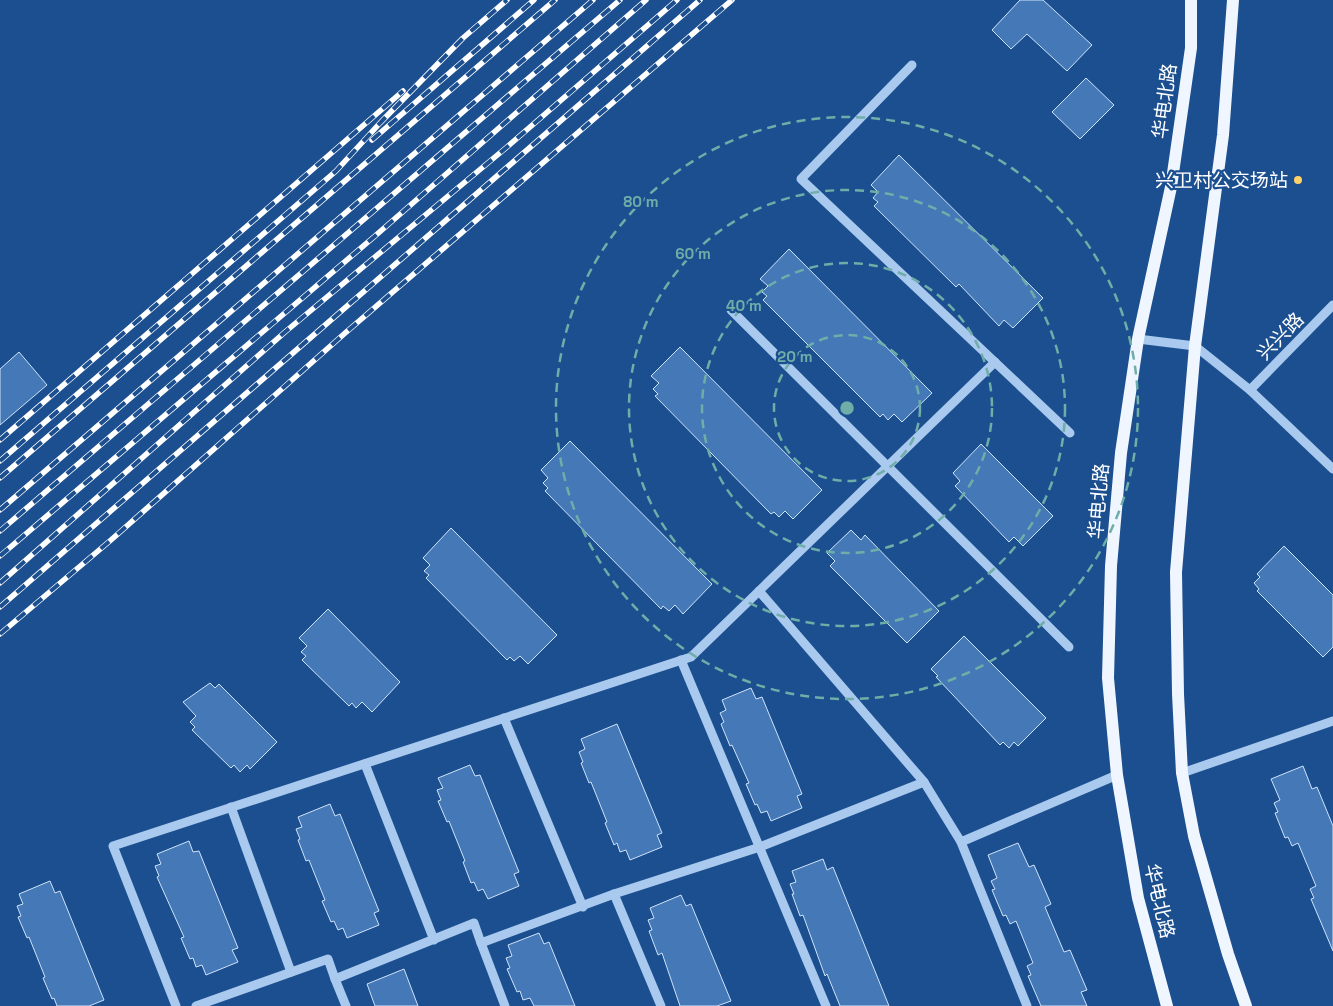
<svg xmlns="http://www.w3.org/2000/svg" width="1333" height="1006" font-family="'Space Grotesk','Noto Sans SC',sans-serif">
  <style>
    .building { fill: #4478b7; stroke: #cfe3fa }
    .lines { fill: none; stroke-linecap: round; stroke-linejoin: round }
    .minor { stroke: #a9c9ee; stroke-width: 9 }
    .major { stroke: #f0f6ff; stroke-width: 12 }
    .rail-casing { stroke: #fff; stroke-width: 5.5 }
    .rail { stroke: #1b4f8f; stroke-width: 4; stroke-dasharray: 11; stroke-linecap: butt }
    .ring { fill: none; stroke: #6fada8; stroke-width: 2.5; stroke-dasharray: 9 6 }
    .poi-dot { fill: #ffd166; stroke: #1b4f8f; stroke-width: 2 }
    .labels { text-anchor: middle; stroke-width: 4.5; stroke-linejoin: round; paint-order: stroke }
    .street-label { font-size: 19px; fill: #fff; stroke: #1b4f8f }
    .poi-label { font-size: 19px; fill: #fff; stroke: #1b4f8f; text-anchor: end }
    .centre { fill: #6fada8; stroke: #1b4f8f; stroke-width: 2.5 }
    .ring-label { font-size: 15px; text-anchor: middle; font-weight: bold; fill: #6fada8; stroke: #1b4f8f; stroke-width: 4.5; stroke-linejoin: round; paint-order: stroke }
  </style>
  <rect width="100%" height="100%" fill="#1b4f8f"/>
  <g class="building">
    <path d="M1020,0h23l49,45 -25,26 -40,-37 -16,15 -19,-19z"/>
    <path d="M1086,78l28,27 -34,34 -28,-27z"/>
    <path d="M899,155l144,143 -30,30 -9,-8 -5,6 -40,-42 -3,3 -82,-81 4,-4 -5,-4 5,-6 -7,-7z"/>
    <path d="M789,249l143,144 -30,29 -8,-8 -6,6 -5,-6 -3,3 -117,-117 4,-4 -5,-4 6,-6 -8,-7z"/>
    <path d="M680,347l142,143 -29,29 -8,-8 -6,6 -5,-5 -3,2 -116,-118 3,-2 -5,-5 6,-6 -8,-7z"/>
    <path d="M19,352l28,33 -47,40v-56z"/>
    <path d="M570,441l142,143 -29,30 -8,-9 -6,6 -6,-5 -2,3 -116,-118 3,-3 -5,-5 5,-5 -7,-8z"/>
    <path d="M981,444l72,72 -30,30 -9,-9 -5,5 -54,-56 5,-5 -7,-8z"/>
    <path d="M451,528l106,107 -29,29 -8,-8 -6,5 -4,-4 -3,3 -81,-82 3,-3 -5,-4 6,-6 -7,-7z"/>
    <path d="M851,530l10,10 4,-5 74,76 -32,32 -77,-77 5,-5 -8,-8z"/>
    <path d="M1284,546l49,49v52l-10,10 -66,-66 2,-2 -5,-6 6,-6 -3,-3z"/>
    <path d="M328,609l72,73 -28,30 -10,-10 -6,6 -4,-5 -3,3 -47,-46 4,-4 -5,-4 6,-6 -8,-8z"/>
    <path d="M964,636l82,82 -28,28 -4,-4 -5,6 -6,-6 -3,3 -64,-68 2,-1 -7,-7z"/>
    <path d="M210,683l5,5 4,-4 58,58 -27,27 -3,-4 -7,7 -6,-7 -3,3 -39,-38 3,-3 -5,-5 6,-6 -13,-14z"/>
    <path d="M751,688l5,11 6,-2 40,97 -5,2 5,12 -31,13 -4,-10 -6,2 -4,-9 -2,1 -9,-21 3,-1 -17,-38 -2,1 -9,-22 3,-2 -4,-9 6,-3 -4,-10z"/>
    <path d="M617,724l45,109 -5,2 5,12 -32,13 -4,-10 -6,2 -3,-9 -3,2 -9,-22 2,-1 -16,-40 -2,1 -8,-20 2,-1 -4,-10 6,-3 -4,-10z"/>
    <path d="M470,765l5,11 5,-1 39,97 -5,2 5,12 -31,13 -5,-10 -5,2 -4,-9 -3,1 -8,-21 2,-1 -16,-40 -2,1 -9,-21 3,-1 -4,-10 6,-2 -5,-10z"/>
    <path d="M1303,766l9,23 5,-2 16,39v125l-22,-52 3,-1 -4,-9 6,-3 -18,-43 -6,3 -4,-9 -3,1 -10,-25 3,-1 -4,-9 6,-3 -9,-21z"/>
    <path d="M330,804l5,12 5,-2 39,97 -5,2 5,12 -32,13 -4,-10 -5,2 -4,-9 -3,1 -9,-21 3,-1 -16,-40 -3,1 -8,-21 2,-1 -4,-10 6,-2 -4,-10z"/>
    <path d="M189,841l4,11 6,-1 39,97 -6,2 6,12 -32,13 -4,-10 -6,2 -3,-9 -3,1 -9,-21 3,-1 -27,-60 2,-1 -4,-10 6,-2 -4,-10z"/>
    <path d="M1018,843l11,24 5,-2 17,39 -6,3 19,45 6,-2 17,40 -6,2 6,14h-46l-13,-30 3,-1 -4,-9 6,-3 -17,-42 -6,3 -4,-9 -3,1 -11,-26 3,-1 -4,-8 6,-3 -9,-23z"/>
    <path d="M823,859l4,11 6,-3 56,139h-49l-13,-32 -2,2 -22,-61 -3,1 -8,-22h2l-4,-10 6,-2 -4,-11z"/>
    <path d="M50,881l5,12 5,-2 44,109 -15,6h-32l-3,-8 -2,1 -9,-21 2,-1 -16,-40 -2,1 -9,-21 3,-1 -4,-10 6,-2 -4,-10z"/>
    <path d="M681,895l5,11 5,-2 40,97 -14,5h-37l-18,-53 -4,2 -9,-24 3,-1 -4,-10 6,-2 -4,-10z"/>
    <path d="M539,933l5,11 5,-2 26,64h-41l-4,-8 -7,2 -3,-9 -3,1 -10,-23 3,-1 -4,-10 6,-2 -4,-11z"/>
    <path d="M404,969l14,37h-43l-8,-22z"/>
  </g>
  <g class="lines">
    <g class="minor">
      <path d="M912,65l-111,114 269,254"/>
      <path d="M731,310l338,337"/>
      <path d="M1138,339l57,7 55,44 83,79"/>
      <path d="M1250,390l83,-85"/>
      <path d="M759,591l165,191"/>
      <path d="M681,660l145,346"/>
      <path d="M504,718l79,189"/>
      <path d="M365,764l69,176"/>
      <path d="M1182,773l151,-52"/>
      <path d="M231,807l60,165"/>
      <path d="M961,842l66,164"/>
      <path d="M614,894l47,112"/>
      <path d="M481,943l24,63"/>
      <path d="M335,979l11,27"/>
      <path d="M176,1006l-63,-160 578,-189 304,-295"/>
      <path d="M196,1006l132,-47 7,20 139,-56 7,20 133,-49 146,-47 164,-65 37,60 156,-67"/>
    </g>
    <g class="major">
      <path d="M1233,0l-10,135 -28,211 -19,226 2,122 4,79 12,63 34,118 18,52"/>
      <path d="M1167,1006l-29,-108 -21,-123 -9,-97 3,-112 10,-113 17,-114 33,-152 20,-139v-48"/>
    </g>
    <g class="rail-casing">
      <g id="rail">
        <path d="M372,140l162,-140"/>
        <path d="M0,440l403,-349"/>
        <path d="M0,461l336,-290 44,-48 83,-85 44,-38"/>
        <path d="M0,478l555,-478"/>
        <path d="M0,510l593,-510"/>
        <path d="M0,531l620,-531"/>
        <path d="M0,556l375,-320 271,-236"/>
        <path d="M0,583l285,-251 222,-185 170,-147"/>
        <path d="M0,607l700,-607"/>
        <path d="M0,634l111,-94 233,-206 388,-334"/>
      </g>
    </g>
    <use href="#rail" class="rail"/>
  </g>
  <g class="ring">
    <circle cx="847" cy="408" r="73"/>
    <circle cx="847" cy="408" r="145"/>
    <circle cx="847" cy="408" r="218"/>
    <circle cx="847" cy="408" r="291"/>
  </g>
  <circle class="poi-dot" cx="1298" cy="180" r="5"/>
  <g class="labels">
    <g class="street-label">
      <text transform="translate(1164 101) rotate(-82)" y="7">华电北路</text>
      <text transform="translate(1280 336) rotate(-46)" y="7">兴兴路</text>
      <text transform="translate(1098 501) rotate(-85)" y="7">华电北路</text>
      <text transform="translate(1160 901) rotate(77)" y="7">华电北路</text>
    </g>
    <g class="poi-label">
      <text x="1288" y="187">兴卫村公交场站</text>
    </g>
  </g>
  <circle cx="847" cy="408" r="8" class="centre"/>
  <g class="ring-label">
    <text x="641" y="207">80 m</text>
    <text x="693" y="259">60 m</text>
    <text x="744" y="311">40 m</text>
    <text x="795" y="362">20 m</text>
  </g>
</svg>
